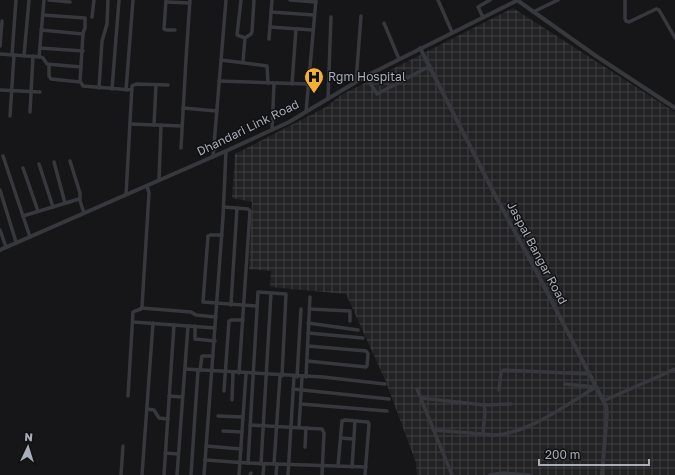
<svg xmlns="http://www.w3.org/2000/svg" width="675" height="475" font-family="'Golos Text',sans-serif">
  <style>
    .industrial { fill: url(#industrial-grid) }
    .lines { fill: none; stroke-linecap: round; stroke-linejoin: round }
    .minor { stroke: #37383d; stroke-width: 3.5 }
    .tertiary { stroke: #37383d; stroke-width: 4 }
    .labels { text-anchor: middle; stroke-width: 3; stroke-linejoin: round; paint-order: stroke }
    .poi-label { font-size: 12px; fill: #a8adb8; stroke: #111113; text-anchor: start }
    .street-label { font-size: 12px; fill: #a8adb8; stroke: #111113 }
  </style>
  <defs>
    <pattern id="industrial-grid" width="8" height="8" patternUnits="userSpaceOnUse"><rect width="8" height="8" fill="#222225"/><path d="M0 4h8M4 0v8" fill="none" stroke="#3f3f43"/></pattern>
  </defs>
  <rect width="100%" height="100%" fill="#161618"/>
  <path class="industrial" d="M513,8l162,104v363h-258l-1,-12 -30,-81 -40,-88 -76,-7 1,-16 -22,-2 3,-67 -20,-4 3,-44 91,-47 15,-12z"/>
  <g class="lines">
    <g class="minor">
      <path d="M49,0l21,2"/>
      <path d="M166,0l-2,29 2,1h9"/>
      <path d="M241,0l-4,35 8,3"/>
      <path d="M290,0l26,2"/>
      <path d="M438,0l14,32"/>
      <path d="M625,0v19l1,2 3,1 27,-13 3,1 16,28"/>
      <path d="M166,2l24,1"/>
      <path d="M271,12l43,3"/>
      <path d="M533,12l25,-12"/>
      <path d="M43,15l42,3v10l-2,5"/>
      <path d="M92,17l2,-17"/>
      <path d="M483,17l-5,-10 12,-7"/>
      <path d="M384,23l15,36"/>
      <path d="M270,27l43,3"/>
      <path d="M41,30l42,4 -3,47 3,5 49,4"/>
      <path d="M269,39l3,-39"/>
      <path d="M0,46l2,-25"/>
      <path d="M40,48l43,3"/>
      <path d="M0,54l41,3 2,1 4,6 34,3"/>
      <path d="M12,55l4,-55"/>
      <path d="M24,56l5,-56"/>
      <path d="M39,57l5,-57"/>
      <path d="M221,60l46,6 1,17"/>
      <path d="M243,62l2,-24 6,-4 1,-2 2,-32"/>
      <path d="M49,65v11l2,3 29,3"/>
      <path d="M366,76l11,18 53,-28"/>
      <path d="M219,81l89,3"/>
      <path d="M356,82l5,-66"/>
      <path d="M292,84l4,-55"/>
      <path d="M99,88l3,-47 5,-17 1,-24"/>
      <path d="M112,89l7,-89"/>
      <path d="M0,90l40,2"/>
      <path d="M126,90l7,-90"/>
      <path d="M328,99l3,-82"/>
      <path d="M183,108l34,3"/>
      <path d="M30,112l3,-56"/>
      <path d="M306,112l10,-112"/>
      <path d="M10,116l4,-61"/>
      <path d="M130,124l52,2"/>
      <path d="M154,125l2,-40"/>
      <path d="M272,130l2,-46"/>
      <path d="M181,148l5,-89 4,-59"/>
      <path d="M3,156l27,81"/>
      <path d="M213,157l13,-157"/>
      <path d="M70,161l10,32v8l4,12"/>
      <path d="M54,162l11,41"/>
      <path d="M39,164l14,43"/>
      <path d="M23,168l15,43"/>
      <path d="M159,180l2,-55"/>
      <path d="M0,190l16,52"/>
      <path d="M126,195l6,-109 4,-2 32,1"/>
      <path d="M224,207l24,2 2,2 -11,162"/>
      <path d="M23,216l56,-17"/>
      <path d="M0,230l6,17"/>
      <path d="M222,235h-12l-2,1 -5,66 54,4"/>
      <path d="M231,305l6,-97"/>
      <path d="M141,308l50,4 5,3 20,2"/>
      <path d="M310,309l40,2v10"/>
      <path d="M133,322l82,6"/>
      <path d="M308,323l50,7"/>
      <path d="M195,326v13l20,2"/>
      <path d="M308,333l55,5"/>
      <path d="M307,361l59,6 1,-1 1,-12 -2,-3 -58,-5"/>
      <path d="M185,369l138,8 62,7"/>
      <path d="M200,370l2,-14h11"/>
      <path d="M297,377l4,-68"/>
      <path d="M306,377l4,-80"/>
      <path d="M565,384l30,3"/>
      <path d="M293,389l96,10"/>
      <path d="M417,389l35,86"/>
      <path d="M499,390l2,-18 3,-2 85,4"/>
      <path d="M224,391l5,-70 2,-1h12"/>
      <path d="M128,396l5,-84 2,-1 6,-2 1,-2 7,-114 -2,-7"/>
      <path d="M169,396l13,1"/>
      <path d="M421,398l63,7 1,6 -2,23"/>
      <path d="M232,400l1,-27"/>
      <path d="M603,401l72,-32"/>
      <path d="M301,404l86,7"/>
      <path d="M484,405l27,-1"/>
      <path d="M147,409l7,1 5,8 9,1"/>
      <path d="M218,416l25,1"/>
      <path d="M250,425l72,4 2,4 -2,42"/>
      <path d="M299,427l3,-50"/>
      <path d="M433,430l62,5c35,-2 72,-31 101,-48"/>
      <path d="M223,431l19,1"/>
      <path d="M341,438l13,1"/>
      <path d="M206,446l35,3"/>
      <path d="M305,447l1,-19"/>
      <path d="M165,453l13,1"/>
      <path d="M205,460l43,3 118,4"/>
      <path d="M248,463l10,-171 28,2 -4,82"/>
      <path d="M261,464l10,-171"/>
      <path d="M274,464l6,-88"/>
      <path d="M338,466l4,-45 3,-1 23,2 1,2 -4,51"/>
      <path d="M352,467l3,-46"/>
      <path d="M121,475l2,-29"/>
      <path d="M142,475l11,-152"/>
      <path d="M164,475l10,-150"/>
      <path d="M177,475l11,-149"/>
      <path d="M191,475l7,-105"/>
      <path d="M204,475l19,-258 3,-66"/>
      <path d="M239,475l7,-101"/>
      <path d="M250,475l1,-2"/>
      <path d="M263,475l1,-11"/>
      <path d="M276,475l1,-11"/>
      <path d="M288,475l6,-98"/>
      <path d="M490,475l13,-2 26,2"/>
    </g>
    <g class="tertiary">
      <path d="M517,0l79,56 79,52"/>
      <path d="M420,48l76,149 38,70 72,139 1,6 -5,63"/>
      <path d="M0,250l226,-99 63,-29 77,-46 152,-76"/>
    </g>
  </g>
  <defs>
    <g id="hospital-pin" transform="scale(1)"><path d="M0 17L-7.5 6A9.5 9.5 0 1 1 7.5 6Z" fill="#f2b134" stroke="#111113"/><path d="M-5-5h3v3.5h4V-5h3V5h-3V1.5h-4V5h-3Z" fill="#111"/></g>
  </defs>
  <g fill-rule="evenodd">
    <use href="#hospital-pin" x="314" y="77"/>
  </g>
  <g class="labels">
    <g class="poi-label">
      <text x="328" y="81">Rgm Hospital</text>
    </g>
    <g class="street-label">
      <text transform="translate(248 128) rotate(-26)" y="4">Dhandari Link Road</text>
      <text transform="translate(537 253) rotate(62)" y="4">Jaspal Bangar Road</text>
    </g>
  </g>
  <g transform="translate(28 447) rotate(4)" stroke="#111113" stroke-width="3" paint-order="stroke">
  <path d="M0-3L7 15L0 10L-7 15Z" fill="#a8adb8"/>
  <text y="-6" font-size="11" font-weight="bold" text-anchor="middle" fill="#a8adb8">N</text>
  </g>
  <path d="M539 459v6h110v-6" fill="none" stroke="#a8adb8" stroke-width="2"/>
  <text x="545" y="459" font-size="12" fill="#a8adb8" stroke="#111113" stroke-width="3" paint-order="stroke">200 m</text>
</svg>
